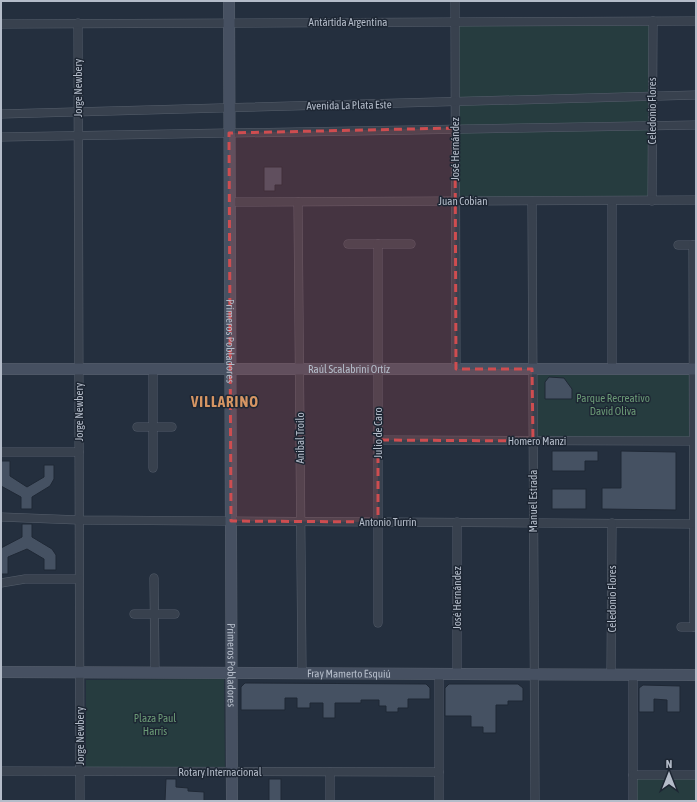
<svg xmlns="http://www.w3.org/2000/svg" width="697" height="802" font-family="'Asap Condensed',sans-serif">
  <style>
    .green { fill: #263c3f }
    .building { fill: #455162; stroke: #1f2835 }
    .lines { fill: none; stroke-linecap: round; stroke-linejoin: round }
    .street-casing { stroke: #565f6c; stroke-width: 9 }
    .secondary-casing { stroke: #565f6c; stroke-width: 12 }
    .street { stroke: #38414e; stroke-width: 8 }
    .secondary { stroke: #465061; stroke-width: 11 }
    .marked { fill: #ce4d50; fill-opacity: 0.2; stroke: #ce4d50; stroke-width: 3; stroke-dasharray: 8 5; stroke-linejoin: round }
    .labels { text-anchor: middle; stroke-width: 3; stroke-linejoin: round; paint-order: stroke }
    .street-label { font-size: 11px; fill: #b4bcc9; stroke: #1d2633 }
    .park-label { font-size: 11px; fill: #6b9a76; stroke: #1d2633 }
    .district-label { font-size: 15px; font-weight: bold; letter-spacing: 1px; fill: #d59563; stroke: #1d2633 }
  </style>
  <rect width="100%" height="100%" fill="#242f3e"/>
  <g class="green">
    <rect x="459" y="26" width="190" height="171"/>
    <path d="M532,369h161v72h-160z"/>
    <path d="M224,679l1,91h-139v-90z"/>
    <rect x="637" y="779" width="59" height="22"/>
  </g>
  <g class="building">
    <path d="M264,167h18v18h-7v6h-11z"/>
    <path d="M549,377l15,1 8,11v10h-27v-17z"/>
    <path d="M552,451h46v10h-13v10h-33z"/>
    <path d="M621,451l55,1v58l-74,-1v-21h19z"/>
    <path d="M1,461h9v15l17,11 17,-10v-12h10v14l-4,7 -18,11v12h-11v-12l-20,-11z"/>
    <rect x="552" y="489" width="34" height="20"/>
    <path d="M22,524h10v13l20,12 4,6v15h-12v-11l-17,-10 -19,8v17h-7v-26l21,-11z"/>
    <path d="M245,683l181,1 4,4v11h-22v9h-10v4h-12v-6h-7v-6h-18v3h-26v15h-12v-15h-13v5h-13v-10h-12v12h-44v-23z"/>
    <path d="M449,684h69l5,4v13h-15v4h-12v28h-13v-6h-12v-11h-26v-28z"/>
    <path d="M643,685l37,1v26h-13v-12l-13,-1v13h-15v-24z"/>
    <path d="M166,779h10v8l12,1v3l16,1v9h-39z"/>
    <rect x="269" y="779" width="12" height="22"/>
  </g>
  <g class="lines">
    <g class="street-casing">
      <g id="street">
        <path d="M455,1l1,368"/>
        <path d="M78,23l2,778"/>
        <path d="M1,24l695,-3"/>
        <path d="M1,114l695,-19"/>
        <path d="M1,137l695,-12"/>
        <path d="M532,201l3,600"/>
        <path d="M612,201v168"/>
        <path d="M652,201l1,-180"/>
        <path d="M230,202l466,-2"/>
        <path d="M298,202l4,472"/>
        <path d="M348,244h63"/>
        <path d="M678,245h18"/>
        <path d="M693,245l1,382"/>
        <path d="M153,369v99"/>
        <path d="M137,427h35"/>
        <path d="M378,440l318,1"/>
        <path d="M1,452h78"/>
        <path d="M1,517l78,3 617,4"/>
        <path d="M154,578l1,95"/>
        <path d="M1,583l24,-4h54"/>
        <path d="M134,614h41"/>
        <path d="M378,623v-379"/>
        <path d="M681,627h15"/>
        <path d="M439,674v127"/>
        <path d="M457,674v-152"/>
        <path d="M611,675l1,-152"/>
        <path d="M633,675v126"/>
        <path d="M1,771l438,1"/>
        <path d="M330,772v29"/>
        <path d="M633,775h63"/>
      </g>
    </g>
    <g class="secondary-casing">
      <g id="secondary">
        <path id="s1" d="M229,1l3,800"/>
        <path id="s2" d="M1,369h695"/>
        <path id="s3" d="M1,672l695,3"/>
      </g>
    </g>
    <use href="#street" class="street"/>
    <use href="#secondary" class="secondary"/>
  </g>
  <path class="marked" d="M455,128l1,241h76l1,72 -155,-1v82l-147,-1 -2,-388z"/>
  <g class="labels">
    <g class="street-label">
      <text x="348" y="26">Antártida Argentina</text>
      <text transform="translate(78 88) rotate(-90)" y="4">Jorge Newbery</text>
      <text transform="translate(349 105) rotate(-1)" y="4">Avenida La Plata Este</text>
      <text transform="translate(652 111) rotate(-90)" y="4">Celedonio Flores</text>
      <text transform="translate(455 149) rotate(-90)" y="4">José Hernández</text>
      <text x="463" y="205">Juan Cobian</text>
      <text dy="4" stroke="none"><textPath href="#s1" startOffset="340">Primeros Pobladores</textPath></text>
      <text dy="4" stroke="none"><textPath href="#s2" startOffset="348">Raúl Scalabrini Ortíz</textPath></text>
      <text transform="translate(79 412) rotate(-90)" y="4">Jorge Newbery</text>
      <text transform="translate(378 433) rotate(-90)" y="4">Julio de Caro</text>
      <text transform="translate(300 438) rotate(-90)" y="4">Anibal Troilo</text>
      <text x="537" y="445">Homero Manzi</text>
      <text transform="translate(533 501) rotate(-90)" y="4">Manuel Estrada</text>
      <text x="388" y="526">Antonio Turrín</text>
      <text transform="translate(457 598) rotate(-90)" y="4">José Hernández</text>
      <text transform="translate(612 599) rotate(-90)" y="4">Celedonio Flores</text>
      <text dy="4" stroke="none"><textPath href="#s1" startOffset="664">Primeros Pobladores</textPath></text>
      <text dy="4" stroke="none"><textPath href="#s3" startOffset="348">Fray Mamerto Esquiú</textPath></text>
      <text transform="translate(80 736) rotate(-90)" y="4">Jorge Newbery</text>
      <text x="220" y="776">Rotary Internacional</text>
    </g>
    <g class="park-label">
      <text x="613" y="402">Parque Recreativo<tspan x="613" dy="13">David Oliva</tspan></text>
      <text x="155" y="722">Plaza Paul<tspan x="155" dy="13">Harris</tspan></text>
    </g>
    <g class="district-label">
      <text x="225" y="407">VILLARINO</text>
    </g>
  </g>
  <rect width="697" height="802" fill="none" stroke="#b4bcc9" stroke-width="4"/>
  <g transform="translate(669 774)" stroke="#1d2633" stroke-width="3" paint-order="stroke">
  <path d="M0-3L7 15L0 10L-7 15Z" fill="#b4bcc9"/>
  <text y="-6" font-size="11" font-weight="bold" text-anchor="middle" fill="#b4bcc9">N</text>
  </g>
</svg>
